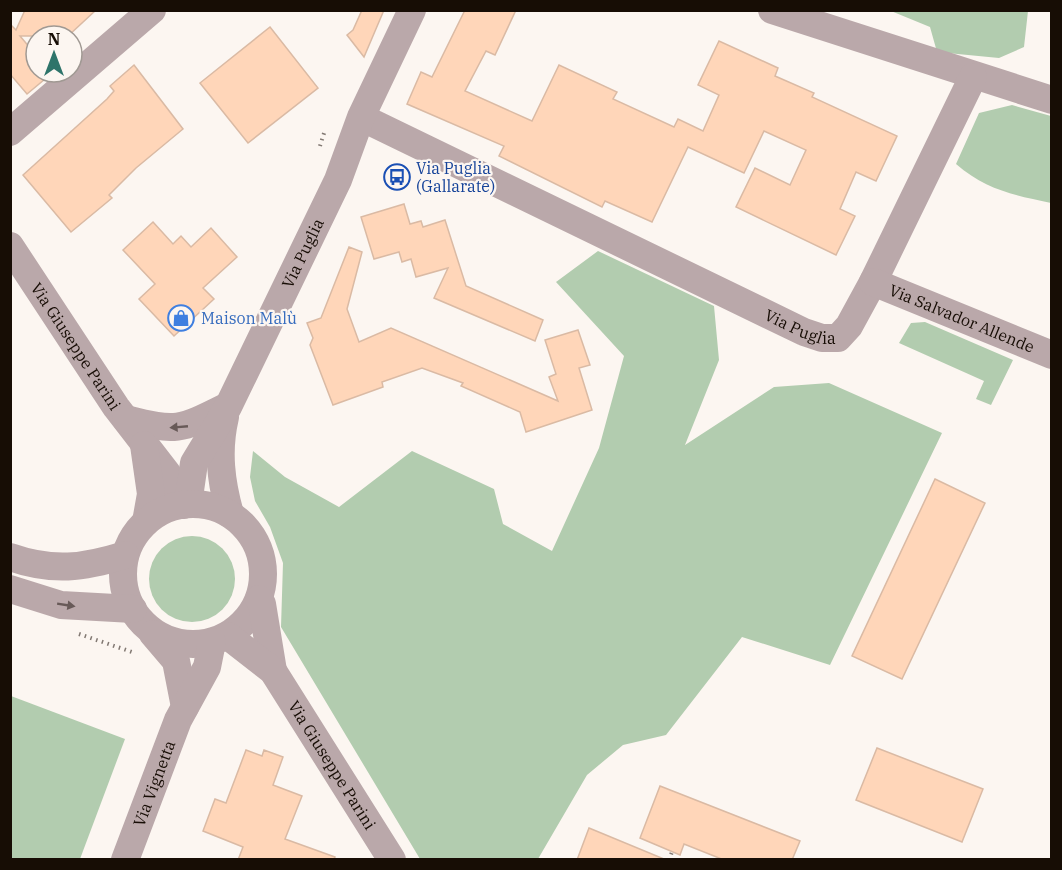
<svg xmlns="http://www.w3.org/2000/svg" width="1062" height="870" font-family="'IBM Plex Serif',serif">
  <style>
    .green { fill: #b2ccaf }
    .building { fill: #ffd6b9; stroke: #dabaa4; stroke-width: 1.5 }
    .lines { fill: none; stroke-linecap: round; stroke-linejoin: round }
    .path { stroke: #827973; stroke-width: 4; stroke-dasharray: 1.5 4.5; stroke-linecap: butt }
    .minor { stroke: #baa8aa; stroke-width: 28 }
    .oneway { fill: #685a58 }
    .labels { text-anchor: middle; stroke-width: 4.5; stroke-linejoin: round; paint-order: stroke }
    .transit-label { font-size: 16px; fill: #164399; stroke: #fcf6f1; text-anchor: start }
    .street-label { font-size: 16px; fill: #170d05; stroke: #fcf6f1 }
    .shop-label { font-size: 16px; fill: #366cbe; stroke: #fcf6f1; text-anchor: start }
  </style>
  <rect width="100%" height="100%" fill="#fcf6f1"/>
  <g class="green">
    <path d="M891,11h137l-4,36 -25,11 -62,-6 -7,-25z"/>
    <path d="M1012,105l39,11v87c-37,-8 -65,-13 -95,-39l23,-51z"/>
    <path d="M598,251l116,55 5,54 -34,85 89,-58 55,-4 113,50 -112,232 -88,-28 -76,98 -43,10 -36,30 -49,84h-118l-139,-232 2,-64 -13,-36 -15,-26 -5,-24 3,-26 32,26 54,30 73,-56 82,38 9,35 49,27 47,-103 25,-92 -68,-74z"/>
    <path d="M925,322l88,38 -22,45 -15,-6 8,-18 -85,-38 12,-20z"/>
    <circle cx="192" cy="579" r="43"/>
    <path d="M11,696l114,43 -45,120h-69z"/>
  </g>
  <g class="building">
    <path d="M25,10h71l-28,26h-48l16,19v17l15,2 -24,20 -17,-20v-50l6,6z"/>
    <path d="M362,10h22l-20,47 -17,-22 6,-5z"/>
    <path d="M465,10h51l-21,45 -9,-4 -21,40 67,30 27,-56 58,27 -4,7 61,28 4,-8 25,12 16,-36 -21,-10 21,-44 59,27 -3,8 39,17 -2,4 85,39 -21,45 -20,-9 -16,37 15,7 -19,39 -100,-48 19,-39 35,17 16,-35 -42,-19 -20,42 -56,-26 -36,75 -47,-21 -3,6 -103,-51 5,-10 -97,-42 14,-32 11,5z"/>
    <path d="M270,27l48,61 -70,55 -48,-60z"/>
    <path d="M134,65l49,64 -47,39 -27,27 3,3 -41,34 -48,-57 84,-76 7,-8 -4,-5z"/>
    <path d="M404,204l6,20 11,-3 2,6 22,-7 21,66 77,34 -8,21 -101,-43 14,-30 -32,9 -5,-18 -9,3 -3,-10 -25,7 -13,-42z"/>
    <path d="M153,222l20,22 8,-8 10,11 20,-19 26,29 -34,31 11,11 -40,37 -35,-37 16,-15 -32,-34z"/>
    <path d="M349,247l13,5 -15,57 12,33 32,-14 167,73 -9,-24 7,-3 -11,-34 33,-10 12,35 -11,3 13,42 -66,22 -6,-20 -59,-26 2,-3 -41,-15 -40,14 1,5 -50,18 -23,-60 3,-7 -6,-15 14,-5z"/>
    <path d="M935,479l50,24 -83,176 -50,-23z"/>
    <path d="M877,748l106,41 -21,53 -106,-42z"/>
    <path d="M246,750l16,6 2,-6 19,7 -10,28 29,11 -17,43 50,18 -1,3h-96l5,-13 -40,-16 12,-32 11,4z"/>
    <path d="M660,786l140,55 -8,19h-68l-40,-16 -4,11 -40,-17z"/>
    <path d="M589,828l75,31v1h-87z"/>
  </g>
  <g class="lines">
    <g class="path">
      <path d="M320,146l5,-16"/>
      <path d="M79,634l53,18"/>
      <path d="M669,860l3,-8"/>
    </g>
    <g class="minor">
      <path d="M772,10l280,90"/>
      <path id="s1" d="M375,124l429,208 18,6h16l11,-12 24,-44 100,-205"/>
      <path d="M10,132l142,-122"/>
      <path id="s2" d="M10,246l106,161 51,66 17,32"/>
      <path id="s3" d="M873,282l179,73"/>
      <path d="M225,417c-8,34 -4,65 5,97"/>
      <path d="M126,419c51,13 54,11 100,-12"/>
      <path d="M144,445l7,49 -5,28"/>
      <path id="s4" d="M188,504l6,-41 34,-56 110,-227 23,-63 51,-107"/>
      <circle cx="193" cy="574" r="70"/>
      <path d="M10,557c43,15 73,11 115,-2"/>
      <path d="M10,589l51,16 72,4"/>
      <path d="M259,599l3,5 11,67"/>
      <path d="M153,634l23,27 9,46"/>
      <path id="s5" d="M228,636l45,35 119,189"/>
      <path id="s6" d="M125,860l53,-140 29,-53 5,-25"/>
    </g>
  </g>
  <defs><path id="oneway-solid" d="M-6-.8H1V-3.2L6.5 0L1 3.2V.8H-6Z" transform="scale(1.5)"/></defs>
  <g class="oneway">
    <use href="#oneway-solid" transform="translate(179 427) rotate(175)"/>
    <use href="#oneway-solid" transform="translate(66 605) rotate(9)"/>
  </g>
  <defs>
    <g id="bus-ring" transform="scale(1.35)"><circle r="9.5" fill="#fcf6f1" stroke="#1a4fb4" stroke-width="1.5"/><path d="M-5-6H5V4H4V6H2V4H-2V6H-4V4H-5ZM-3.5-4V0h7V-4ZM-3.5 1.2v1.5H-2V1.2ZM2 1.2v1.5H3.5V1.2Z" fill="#1a4fb4"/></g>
    <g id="shop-ring" transform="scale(1.35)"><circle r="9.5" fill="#fcf6f1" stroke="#3f7fe0" stroke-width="1.5"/><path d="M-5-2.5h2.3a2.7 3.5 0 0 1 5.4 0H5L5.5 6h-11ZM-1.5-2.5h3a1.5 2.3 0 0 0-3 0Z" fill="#3f7fe0"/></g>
  </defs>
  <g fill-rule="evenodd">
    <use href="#bus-ring" x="397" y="177"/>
    <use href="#shop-ring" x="181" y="318"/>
  </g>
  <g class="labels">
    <g class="transit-label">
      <text x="416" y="174">Via Puglia<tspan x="416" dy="18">(Gallarate)</tspan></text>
    </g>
    <g class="street-label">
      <text dy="6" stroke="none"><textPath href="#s4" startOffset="278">Via Puglia</textPath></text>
      <text dy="6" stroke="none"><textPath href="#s3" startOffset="96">Via Salvador Allende</textPath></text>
      <text dy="6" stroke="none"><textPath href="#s1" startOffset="472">Via Puglia</textPath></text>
      <text dy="6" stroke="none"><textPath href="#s2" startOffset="120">Via Giuseppe Parini</textPath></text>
      <text dy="6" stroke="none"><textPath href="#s5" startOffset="168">Via Giuseppe Parini</textPath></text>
      <text dy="6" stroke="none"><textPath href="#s6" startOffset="82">Via Vignetta</textPath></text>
    </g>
    <g class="shop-label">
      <text x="201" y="324">Maison Malù</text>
    </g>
  </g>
  <rect width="1062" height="870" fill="none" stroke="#170d05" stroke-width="24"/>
  <g transform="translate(54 54)"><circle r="28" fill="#fcf6f1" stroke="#a09993" stroke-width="1.5"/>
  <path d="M0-4.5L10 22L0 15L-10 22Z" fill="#2e746a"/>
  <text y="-9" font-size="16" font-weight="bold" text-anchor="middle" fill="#170d05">N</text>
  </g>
</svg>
